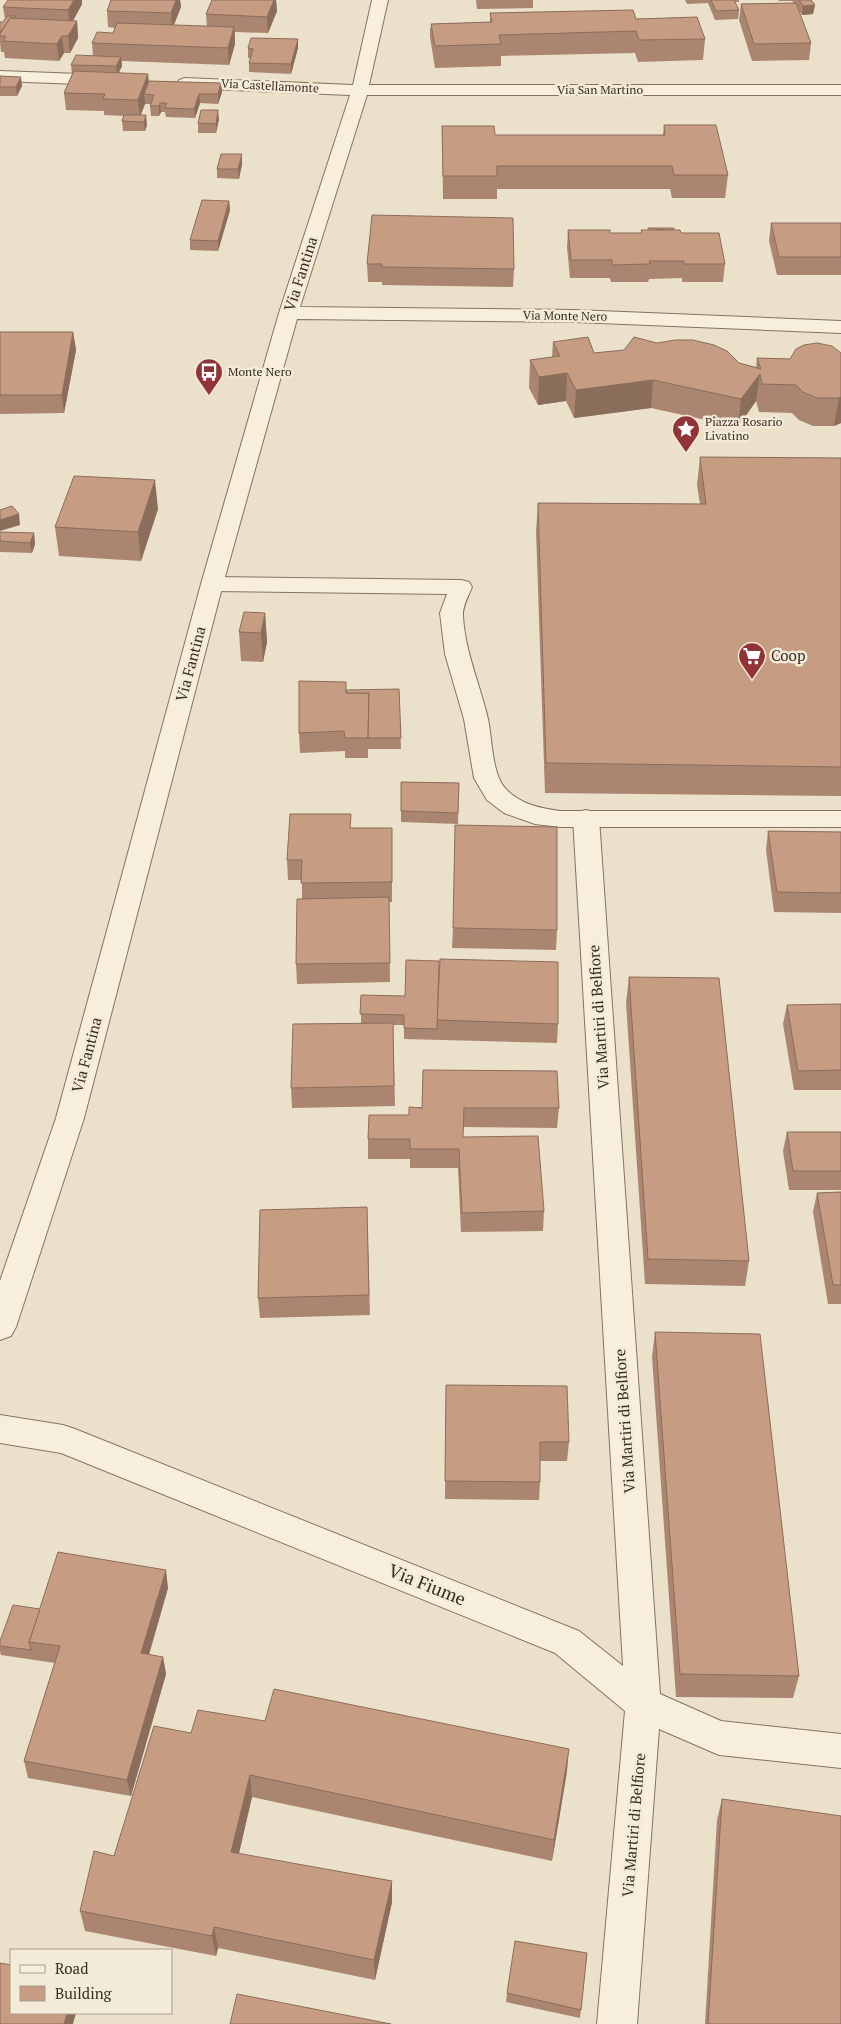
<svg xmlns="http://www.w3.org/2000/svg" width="841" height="2024" font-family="'PT Serif',serif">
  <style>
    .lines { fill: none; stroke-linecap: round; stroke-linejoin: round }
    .service-casing { stroke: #86735f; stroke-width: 2 }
    .minor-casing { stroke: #86735f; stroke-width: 2 }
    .service { fill: #f7eedc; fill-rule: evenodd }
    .minor { fill: #f7eedc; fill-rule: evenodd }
    .wall { fill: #aa8670 }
    .shaded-wall { fill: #8b6d5b }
    .building { fill: #c69c82; stroke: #8b6d5b }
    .labels { text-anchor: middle; stroke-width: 5; stroke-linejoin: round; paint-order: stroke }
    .far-street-label { font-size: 12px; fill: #382c21; stroke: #f3ead8 }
    .far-poi-label { font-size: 12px; fill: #382c21; stroke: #f3ead8; text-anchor: start }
    .street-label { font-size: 15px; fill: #382c21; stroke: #f3ead8 }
    .poi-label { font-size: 15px; fill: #382c21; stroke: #f3ead8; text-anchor: start }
    .near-street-label { font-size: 18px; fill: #382c21; stroke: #f3ead8 }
  </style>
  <rect width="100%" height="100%" fill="#ebe0c9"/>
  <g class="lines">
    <g class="service-casing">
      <path id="service" d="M212,577l249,3 8,2 3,5c-3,8 -10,20 -9,29 2,36 17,68 25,103 4,19 4,55 17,69 14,16 35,20 55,23h281v16h-281l-25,-3 -31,-11 -17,-13 -13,-22 -10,-59 -19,-65 -5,-41 7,-19 -235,-3 -8,-2 -3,-5 3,-5z"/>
    </g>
    <g class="minor-casing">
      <g id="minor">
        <path d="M372,0h16l-19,85h472v10h-474l-67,212 275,3 266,11v12l-266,-11 -278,-3 -74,265 -139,534 -68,209 -5,9 -11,4v-59l56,-163 145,-534 78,-271 71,-218 -165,-7 -6,-2 -2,-3 2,-3 6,-2 168,7z"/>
        <path d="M0,71l107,4 6,2 2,3 -2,3 -6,2 -107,-4z"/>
        <path d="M586,810l9,2 4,6 61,876 61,27 120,13v34l-122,-13 -60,-26 -22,295h-40l28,-313 -70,-58 -494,-200 -61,-10v-28l63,10 12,4 504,202 44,35 -50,-848 4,-6z"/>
      </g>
    </g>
    <use href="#service" class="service"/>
    <use href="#minor" class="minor"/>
  </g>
  <g class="wall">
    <path d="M8,0h74v4l-9,17h4l1,17 -8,15h-6l-5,8 -54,-3 -1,-6h-3l-1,-10v-20h3l2,-3 -2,-12z"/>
    <path d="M111,0h69l1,7 -7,18 33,2 -1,-13 6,-14h64l1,11 -9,22 -33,-1v12l-6,21 -107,-4v5l-3,7 30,8 72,2 1,9 -4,12 -18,-1 -5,15 -29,-1 -1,-5h-4l-2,4h-8l-1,-10 1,-2h-6l-5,11 7,10 -2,6h-22l-1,-10 2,-5 -20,-1v-4l-38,-1 -2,-17 8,-19 -1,-9 22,-9 -1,-13 21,-10 2,-5 -7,-1 -1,-16z"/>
    <path d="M476,0h57v8l-56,1z"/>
    <path d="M685,0h54v2h-4l4,8 -1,9 -23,1 -7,-17 -21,1z"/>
    <path d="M778,0h33l4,5 -2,9 -11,1 -4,-6 13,34 -2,17 -57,1 -13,-41 2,-16 53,-1 -2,-2h-13z"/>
    <path d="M490,13l146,6 69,20 -2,21 -65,2 -3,-9 -134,3v10l-66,2 -5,-31v-9h1v-4l59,-2z"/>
    <path d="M248,48h50l-7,26 -42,-2v-9l1,-5h-2z"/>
    <path d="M0,76l22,10 -5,10h-17z"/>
    <path d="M219,119l-3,14h-18v-10z"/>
    <path d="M664,125l64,50 -3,23h-53l-2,-9h-173v10h-54l-1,-73 53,9h168z"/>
    <path d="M242,164l-3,15 -22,-1v-9z"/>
    <path d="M229,201l1,9 -12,41 -28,-1v-10z"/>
    <path d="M372,215l142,54 -1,18 -131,-2v-3h-14l-1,-18z"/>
    <path d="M771,223h70v52h-64l-8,-34z"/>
    <path d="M568,230l42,3h31v-3h33l7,3 44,31 -2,18h-41v-4l-33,1 -1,3h-37l-1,-4h-40l-3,-31z"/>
    <path d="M0,332h73l3,18 -12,63 -64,1z"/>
    <path d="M553,342l41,11 145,10 17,4 1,-9 33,1 51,-6v70l-7,3h-21l-14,-6 -7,-7 -33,-1 -3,-11 -18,26 -87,-19 -77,10 -8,-17 -28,4 -9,-17 1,-28 22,-3z"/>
    <path d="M700,457l141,1v338l-296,-3 -9,-262 2,-28 162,1 -3,-19z"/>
    <path d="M158,509l-17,52 -82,-5 -4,-29z"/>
    <path d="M0,532l34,1 1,11 -3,9 -32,-1z"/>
    <path d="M265,613l2,29 -4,20 -22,-1 -2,-29z"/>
    <path d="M399,689l2,60h-33v-4v13h-23v-7l-45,2 -1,-20 47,-43z"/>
    <path d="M401,782l58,1 -1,41 -57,-2z"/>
    <path d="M351,828h41v74h-3l1,80 -93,2 -1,-20 6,-65v-19h-14l-1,-20z"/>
    <path d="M768,831l73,1v81l-67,-1 -8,-62z"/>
    <path d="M453,928l104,2 -1,20 -104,-2z"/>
    <path d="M629,977l120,284 -4,25 -100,-2 -19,-281z"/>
    <path d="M361,995l197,29 -1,19 -153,-4v-14h-11l2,81 -103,2 -1,-20 70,-65z"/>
    <path d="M841,1004v86h-47l-11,-66 4,-19z"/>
    <path d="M409,1107l150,1 -2,20 -94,-1v10l81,74 -1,20 -82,1 -3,-64h-48v-9h-42v-20l41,-24z"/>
    <path d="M787,1132h54v58h-52l-6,-39z"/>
    <path d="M841,1192v112h-13l-15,-92 4,-19z"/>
    <path d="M367,1207l3,108 -110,3 -2,-20z"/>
    <path d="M655,1332l144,344 -6,22 -117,-1 -24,-340z"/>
    <path d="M446,1385l123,57 -2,19h-27v21l-1,18 -94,-1z"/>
    <path d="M168,1588l-19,67 14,2 3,17 -35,122 -103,-18 -4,-17 31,-98 -54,-8 -1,-4v-10l40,-32z"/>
    <path d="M265,1721l302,50 -15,90 -300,-64 -13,57 153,27v21l-17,78 -157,-32 -2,8 -131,-25 -5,-20 111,-178z"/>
    <path d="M722,1799l119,225h-136l12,-204z"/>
    <path d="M587,1953l-7,65 -74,-16 1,-9z"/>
  </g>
  <g class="shaded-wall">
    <path d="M74,0h8v4l-12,22 -2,-16z"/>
    <path d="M176,0h4l1,7 -9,22 -1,-16z"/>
    <path d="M274,0h2l1,11 -9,22 -1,-16z"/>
    <path d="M815,5l-2,9 -11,1 1,-9z"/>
    <path d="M77,21l1,17 -8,15 -2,-17z"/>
    <path d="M234,27l1,17 -6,21 -1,-17z"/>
    <path d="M62,36l2,17 -5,8 -2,-17z"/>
    <path d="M298,39v9l-7,26v-10z"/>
    <path d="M121,57l1,9 -5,9 -1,-9z"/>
    <path d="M148,74l2,17 -6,3 1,10 -5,13 -2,-17z"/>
    <path d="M21,77l1,9 -5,10 -1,-9z"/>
    <path d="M221,83l1,9 -4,12v-10z"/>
    <path d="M199,94l1,9 -5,15 -1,-9z"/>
    <path d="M160,103l1,9 -2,4v-10z"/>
    <path d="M218,110l1,9 -3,14v-9z"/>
    <path d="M146,115l1,10 -2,6 -1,-9z"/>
    <path d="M242,154v10l-3,15 -1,-10z"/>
    <path d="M229,201l1,9 -12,41v-10z"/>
    <path d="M73,332l3,18 -12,63 -2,-18z"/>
    <path d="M567,373l-1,28 -28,4 1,-28z"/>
    <path d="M760,374l-4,27 -18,26 3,-28z"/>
    <path d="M653,380l-2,28 -77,10 2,-28z"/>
    <path d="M841,397v26l-7,3 5,-28z"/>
    <path d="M155,480l3,29 -17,52 -3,-29z"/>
    <path d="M19,514l1,11 -20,6v-11z"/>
    <path d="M34,533l1,11 -3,9 -2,-10z"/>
    <path d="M265,613l2,29 -4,20 -2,-29z"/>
    <path d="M166,1570l2,18 -24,83 -3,-18z"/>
    <path d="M163,1657l3,17 -35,122 -4,-16z"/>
    <path d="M569,1749l-2,22 -15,90 2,-21z"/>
    <path d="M250,1775l2,22 -18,76 -3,-21z"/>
    <path d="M392,1881v21l-17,78 -1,-20z"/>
    <path d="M214,1927l4,21 -2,8 -4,-20z"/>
    <path d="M67,2013h9l-3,11h-9z"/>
  </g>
  <g class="building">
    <path d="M8,0h66l-6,10 -65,-3z"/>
    <path d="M111,0h65l-5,13 -64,-2z"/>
    <path d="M212,0h62l-7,17 -61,-3z"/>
    <path d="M711,0h23l5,10 -23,1z"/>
    <path d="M799,0h12l4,5 -12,1z"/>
    <path d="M796,3l15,40 -57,1 -13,-40z"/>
    <path d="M633,10l3,9 61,-2 8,22 -66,1 -3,-9 -137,4 2,9 -66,2 -4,-22 61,-2 -2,-9z"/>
    <path d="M7,16h9l-1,2h-5l-10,15v-11h3z"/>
    <path d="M10,18l67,3 -9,15h-6l-5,8 -54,-3 3,-5h-6v-2z"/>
    <path d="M117,23l117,4 -6,21 -136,-5 5,-11 16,1z"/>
    <path d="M251,38l47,1 -7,25 -42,-1 4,-14 -5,-1z"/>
    <path d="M76,55l45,2 -5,9 -45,-1z"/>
    <path d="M74,71l74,3 -10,26 -35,-1 2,-5 -41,-1z"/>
    <path d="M0,76l21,1 -5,10h-16z"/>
    <path d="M149,81l72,2 -3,11h-19l-5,15 -29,-1 2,-5h-7l-1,3h-9l4,-11 -10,-1z"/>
    <path d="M201,110h17l-2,14 -18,-1z"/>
    <path d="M124,115h22l-2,7 -22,-1z"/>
    <path d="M664,125h52l12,50h-54l-2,-9h-175v10h-54l-1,-50h52l1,9h170z"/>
    <path d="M221,154h21l-4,15h-21z"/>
    <path d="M202,200l27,1 -11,40 -28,-1z"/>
    <path d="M372,215l141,3 1,51 -132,-2v-3h-15z"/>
    <path d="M771,223h70v34h-62z"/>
    <path d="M648,228h26v2l-26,-1z"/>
    <path d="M568,230h42v3h32l-1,-3h39l1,3h38l6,31h-41v-3h-35l1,3 -38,1v-5h-41z"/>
    <path d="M0,332h73l-11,63h-62z"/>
    <path d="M588,337l6,16 30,-3 10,-13 23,6 18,-3h18l21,5 13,6 12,12 22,6 -4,-11 33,1 6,-10 8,-4 13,-2 15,3 9,7v44l-2,1h-22l-14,-6 -7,-7 -34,-1 -2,-10 -19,25 -88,-19 -77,10 -9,-17 -28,4 -9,-17 30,-4 -7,-14z"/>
    <path d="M700,457l141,1v309l-295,-4 -8,-260 168,1z"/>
    <path d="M74,476l81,4 -17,52 -83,-5z"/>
    <path d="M12,506l7,8 -19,6v-10z"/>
    <path d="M0,532l34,1 -4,10 -30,-2z"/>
    <path d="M244,612l21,1 -4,20 -22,-1z"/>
    <path d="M299,681l47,1v11h23l-1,45h-23l-1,-7 -45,2z"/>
    <path d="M399,689l2,49h-33l1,-45h-23v-3z"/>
    <path d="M401,782l58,1 -1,30 -57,-2z"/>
    <path d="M290,814h61l-1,14h42v54l-91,1 1,-23h-15z"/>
    <path d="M455,825l102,2v103l-104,-2z"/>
    <path d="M768,831l73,1v61l-64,-1z"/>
    <path d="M389,897l1,66 -94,1 1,-65z"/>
    <path d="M440,959l118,3v62l-121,-4z"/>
    <path d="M406,960l33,1 -2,68 -33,-1v-13l-44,-1 1,-19 44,1z"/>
    <path d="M629,977l90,1 30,283 -101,-2z"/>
    <path d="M841,1004v66l-43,1 -11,-66z"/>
    <path d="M393,1023l1,63 -103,2 2,-64z"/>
    <path d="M423,1070l134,1 2,37h-95l-1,29 75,-1 6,75 -82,2 -3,-64h-49v-10h-42l1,-24h40v-8l13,1z"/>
    <path d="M787,1132h54v39h-48z"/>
    <path d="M841,1192v93h-8l-16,-92z"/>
    <path d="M367,1207l2,88 -111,3 2,-88z"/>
    <path d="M655,1332l105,2 39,342 -119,-2z"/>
    <path d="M446,1385l121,1 2,56h-29v40l-95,-1z"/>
    <path d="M58,1552l108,18 -25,83 22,4 -36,123 -103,-19 36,-115 -31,-4z"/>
    <path d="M13,1605l27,4 -11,33 2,8 -31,-4v-5z"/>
    <path d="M274,1689l295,60 -15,91 -304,-65 -19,77 161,29 -18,79 -160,-33 -2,9 -132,-25 14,-60 20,5 40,-130 37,7 7,-23 67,11z"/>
    <path d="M722,1799l119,17v208h-133z"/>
    <path d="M515,1941l72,12 -6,57 -74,-17z"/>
    <path d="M0,1963l11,2v48h56l-3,11h-64z"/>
    <path d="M237,1994l154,30h-161z"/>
  </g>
  <defs>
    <g id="bus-pin" transform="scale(1.4375)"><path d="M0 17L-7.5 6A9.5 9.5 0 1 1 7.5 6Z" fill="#913438" stroke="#f3ead8"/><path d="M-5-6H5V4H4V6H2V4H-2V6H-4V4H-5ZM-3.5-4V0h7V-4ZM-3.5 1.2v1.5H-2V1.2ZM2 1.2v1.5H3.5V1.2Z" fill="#fff"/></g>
    <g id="sight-pin" transform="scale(1.4375)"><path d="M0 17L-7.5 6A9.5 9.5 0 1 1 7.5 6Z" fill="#913438" stroke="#f3ead8"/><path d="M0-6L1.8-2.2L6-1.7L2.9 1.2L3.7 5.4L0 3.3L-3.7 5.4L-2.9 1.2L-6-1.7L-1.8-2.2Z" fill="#fff"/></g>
    <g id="supermarket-pin" transform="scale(1.4375)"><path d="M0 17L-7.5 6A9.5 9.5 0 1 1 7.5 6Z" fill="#913438" stroke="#f3ead8"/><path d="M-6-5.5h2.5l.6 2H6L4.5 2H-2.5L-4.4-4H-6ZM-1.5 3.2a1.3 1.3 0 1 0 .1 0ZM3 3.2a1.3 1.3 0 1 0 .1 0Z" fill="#fff"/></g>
  </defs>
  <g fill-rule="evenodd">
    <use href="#bus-pin" x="209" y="372"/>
    <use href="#sight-pin" x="686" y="429"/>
    <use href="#supermarket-pin" x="752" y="656"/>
  </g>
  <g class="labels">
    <g class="far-street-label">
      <text transform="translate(270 86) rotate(3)" y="4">Via Castellamonte</text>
      <text x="600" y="94">Via San Martino</text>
      <text transform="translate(565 316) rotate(1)" y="4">Via Monte Nero</text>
    </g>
    <g class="far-poi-label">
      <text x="228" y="376">Monte Nero</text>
      <text x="705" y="426">Piazza Rosario<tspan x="705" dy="14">Livatino</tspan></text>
    </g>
    <g class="street-label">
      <text transform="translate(301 274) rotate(-72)" y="5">Via Fantina</text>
      <text transform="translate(191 664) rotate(-75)" y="5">Via Fantina</text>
      <text transform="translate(599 1017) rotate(-94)" y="5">Via Martiri di Belfiore</text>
      <text transform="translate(87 1055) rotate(-75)" y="5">Via Fantina</text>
      <text transform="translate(625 1421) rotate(-94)" y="5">Via Martiri di Belfiore</text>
      <text transform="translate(634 1825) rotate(-85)" y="5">Via Martiri di Belfiore</text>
    </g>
    <g class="poi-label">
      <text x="771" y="661">Coop</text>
    </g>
    <g class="near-street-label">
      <text transform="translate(427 1585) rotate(22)" y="6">Via Fiume</text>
    </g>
  </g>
  <rect x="10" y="1949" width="162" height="65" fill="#f3ead8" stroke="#a89e8f"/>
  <rect x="20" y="1965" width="25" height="8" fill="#f7eedc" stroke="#a89e8f"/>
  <text x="55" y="1974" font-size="15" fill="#382c21">Road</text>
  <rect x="20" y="1986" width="25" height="15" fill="#c69c82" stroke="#a89e8f"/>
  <text x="55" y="1999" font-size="15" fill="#382c21">Building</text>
</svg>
